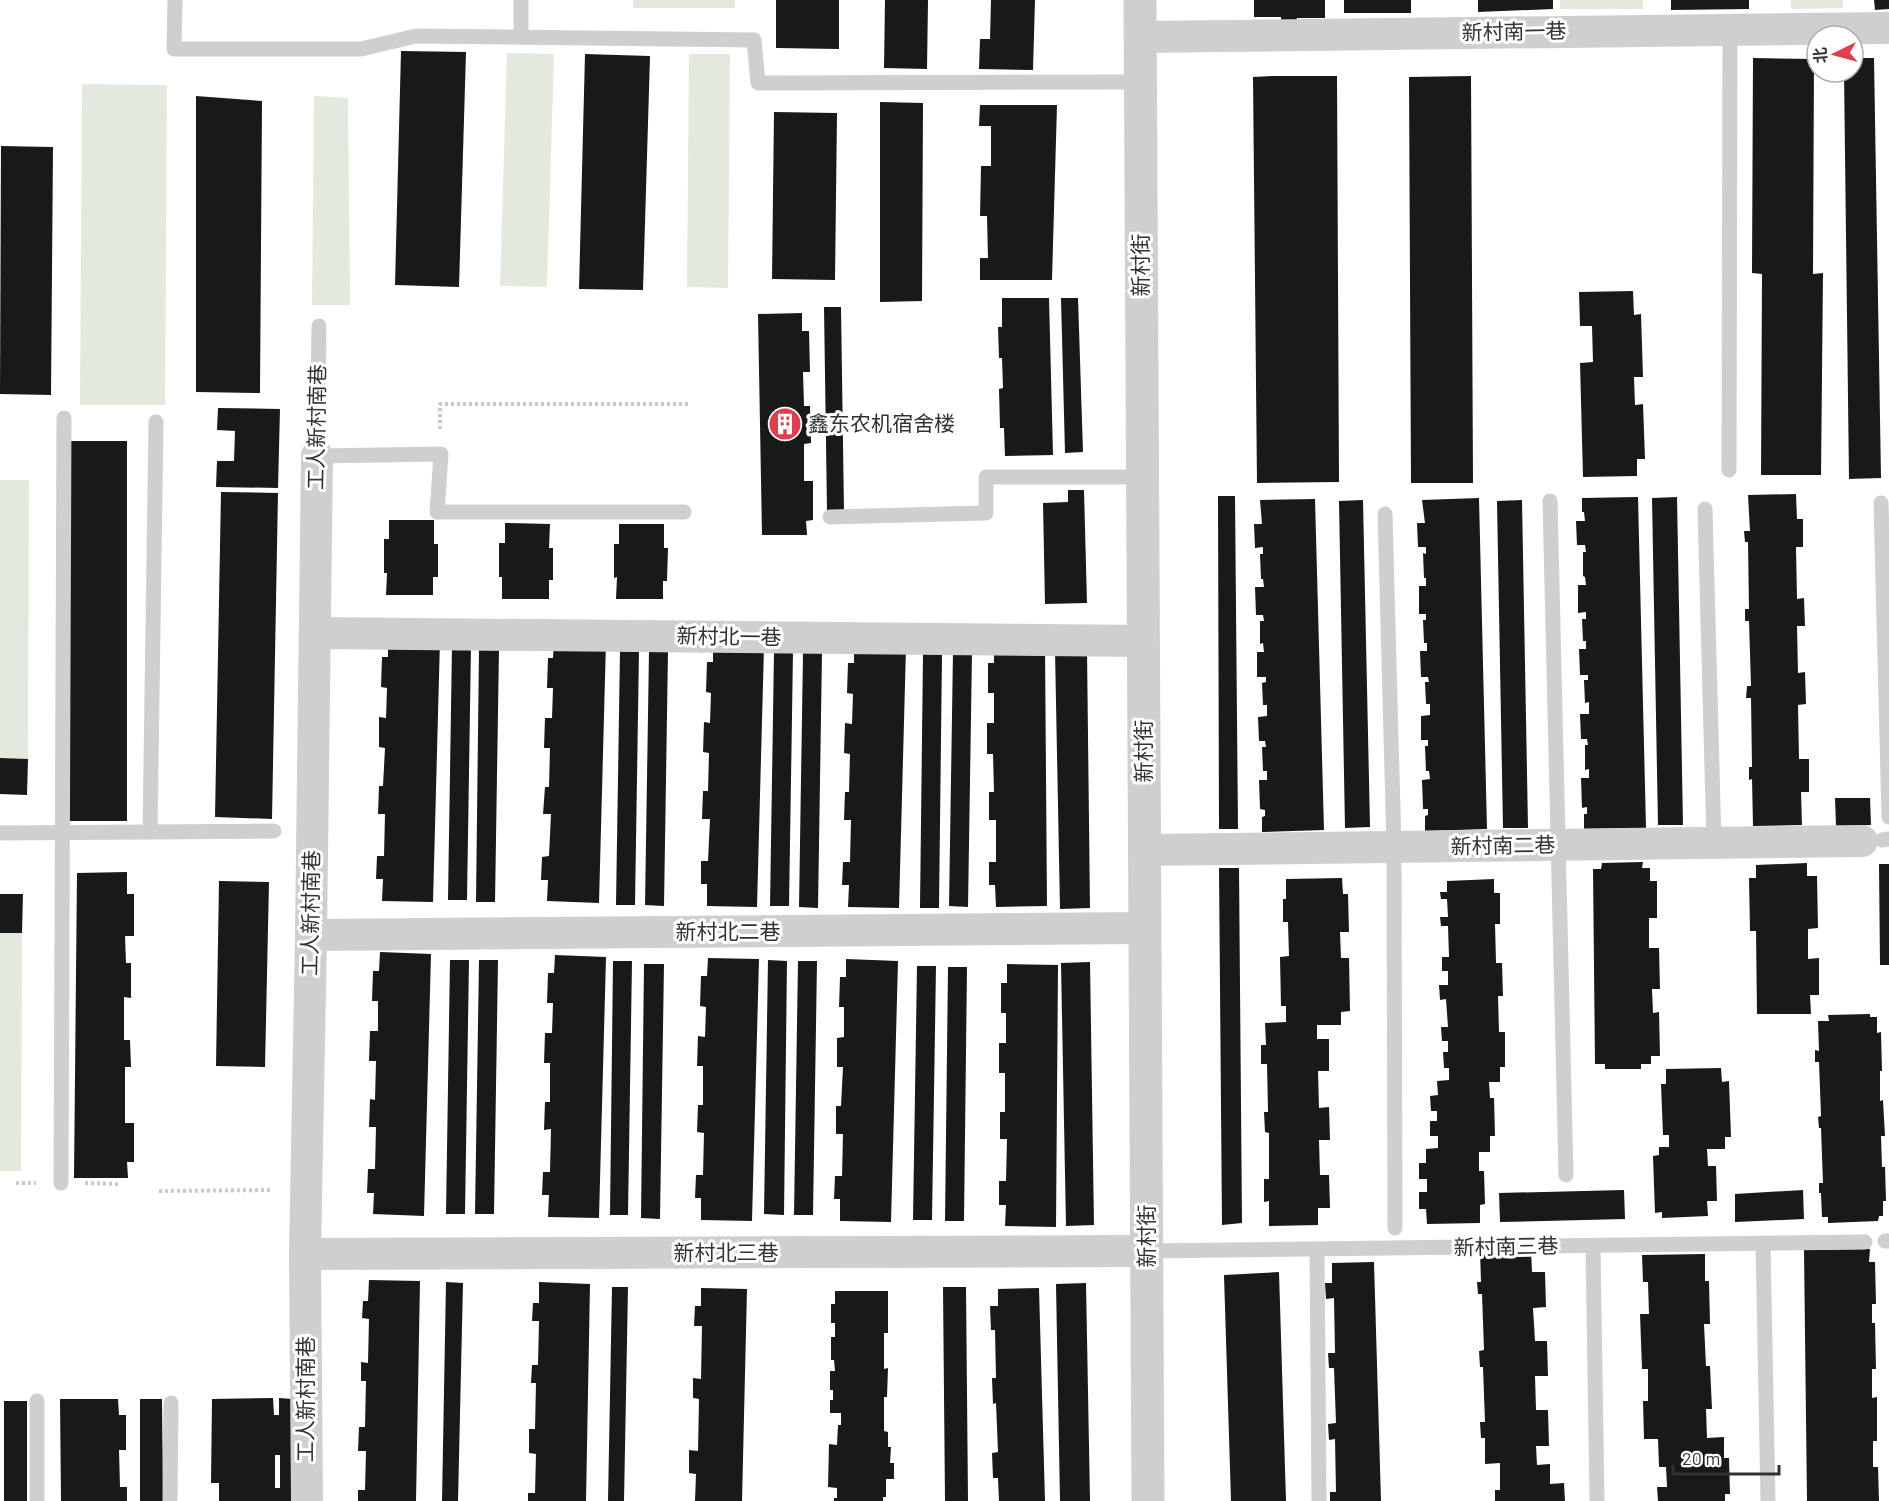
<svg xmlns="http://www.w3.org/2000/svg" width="1889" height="1501" font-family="Barlow,'Noto Sans SC',sans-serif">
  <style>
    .green { fill: #e3e9dc }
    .building { fill: #191919; fill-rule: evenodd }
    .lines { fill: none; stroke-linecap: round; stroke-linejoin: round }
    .path { stroke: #c9c9c9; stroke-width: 4; stroke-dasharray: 3 3; stroke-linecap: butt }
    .service { stroke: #cfcfcf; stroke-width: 15 }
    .minor { stroke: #cfcfcf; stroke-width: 32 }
    .tertiary { stroke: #cfcfcf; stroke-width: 33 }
    .labels { text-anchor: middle; stroke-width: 6; stroke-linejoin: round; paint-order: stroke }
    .street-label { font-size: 21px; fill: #323232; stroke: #fff }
    .poi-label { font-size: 21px; fill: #323232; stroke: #fff; text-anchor: start }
  </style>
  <rect width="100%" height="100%" fill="#fff"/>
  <g class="green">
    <rect x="633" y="0" width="102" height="8"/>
    <rect x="1560" y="0" width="83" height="9"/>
    <path d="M1791,0h52v8l-52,1z"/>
    <path d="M507,53l47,1 -7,233 -47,-1z"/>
    <path d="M689,54h41l-2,234 -41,-1z"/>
    <path d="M82,84l85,1 -2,320h-85z"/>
    <path d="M314,96l34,2 2,207h-38z"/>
    <path d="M0,480h29l-1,279 -28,-1z"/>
    <path d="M0,933h22l-1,238h-21z"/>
  </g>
  <g class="building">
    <path d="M776,0h63v49l-63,-1z"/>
    <path d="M885,0h43l-1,69 -43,-1z"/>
    <path d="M991,0h44l-2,70 -54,-1 1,-30h10z"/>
    <path d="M1254,0h71v18h-28l-1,3 -15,-1v-3h-27z"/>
    <rect x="1344" y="0" width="67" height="13"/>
    <path d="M1478,0h75v9l-75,3z"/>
    <path d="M1671,0h78v9l-78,1z"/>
    <path d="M1874,0h15v9l-14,1z"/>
    <path d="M401,51l65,1 -7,235 -64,-2z"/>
    <path d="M585,54l65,2 -7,234 -64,-1z"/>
    <path d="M1753,58l61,1 -1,215 10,-1 -2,202h-60l1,-201 -10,-1z"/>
    <path d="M1853,58h21l7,420 -32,1 -5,-407h9z"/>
    <path d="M1274,76h63l2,406 -82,1 -4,-406z"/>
    <path d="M1471,76l2,407h-62l-2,-406z"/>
    <path d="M196,96l66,5 -2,292 -64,-1z"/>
    <path d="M880,102l43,1 -1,198 -42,1z"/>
    <path d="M980,105h77l-5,175h-72v-22h8l-1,-42h-7l1,-50h10v-40h-12z"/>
    <path d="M774,112l63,1 -2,167 -63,-1z"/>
    <path d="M1,146l52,1 -2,248 -51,-1z"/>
    <path d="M1633,291l1,24 7,-1 2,63h-9l1,28 8,-1 2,55h-8v17l-54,1 -3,-114 13,-1 -1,-36h-12l-1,-34z"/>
    <path d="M1002,298h47l4,157 -48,1 -1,-28h-4l-1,-39 4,-1 -1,-30h-3l-1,-31h4z"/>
    <path d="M1061,298h17l5,154 -18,1z"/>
    <path d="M824,307h17l3,204h-17z"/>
    <path d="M802,313v18h7l1,41h-7l1,34h6l1,37 -7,1v37h9v39l-7,1 1,14h-45l-4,-221z"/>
    <path d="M218,408l62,1 -2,79 -62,-1 1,-26h17l1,-30 -18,-1z"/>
    <path d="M69,441h58v380h-59z"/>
    <path d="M1068,490h16l3,113 -42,1 -2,-101 25,-1z"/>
    <path d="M221,492l57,1 -6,326 -57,-2z"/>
    <path d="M1796,494l1,25h6v28h-7l1,52 7,-1 1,28h-8l1,47 7,-1 1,32 -8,1 1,54h10v33h-8l1,33 -49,1 -1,-47 -3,1v-13h3l-1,-69h-5l1,-12h4l-2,-65h-4v-12h4l-1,-67h-3l-1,-11h6l-2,-36z"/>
    <path d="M1218,496h17l3,333h-19z"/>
    <path d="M1638,497l8,331 -62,1v-15h3v-7l-5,1 -1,-30h8v-9l-4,1v-25h3l-1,-6h-6l-1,-25h9v-12l-4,1 -1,-23h4v-5h-8l-1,-26h7v-8h-3l-1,-22h4v-7l-8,1v-28h8l-1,-8 -2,-1v-24h3l-1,-7h-8l-1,-24h9l-1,-9h-2v-14z"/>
    <path d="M1677,497l6,328h-25l-6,-327z"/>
    <path d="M1479,498l8,331 -62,2v-15l3,-1v-6h-5l-1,-29 8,-1 -1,-8h-3l-1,-25h3v-6h-7v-24l9,-1v-11h-4l-1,-22h4l-1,-5h-7l-1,-26h7v-8h-3l-1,-23h3v-6h-7v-28h7v-8h-2l-1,-25 3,1v-7h-8l-1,-24h8l-3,-23z"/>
    <path d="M1315,499l9,331 -62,2v-15l3,-1v-6l-5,-1 -1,-29h8v-9h-4l-1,-24h4l-1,-6h-6l-1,-24 9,-1v-11h-4l-1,-22 4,-1v-5h-9v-25h7l-1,-9 -3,1v-23h4l-1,-6h-7l-1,-28h9l-1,-8h-2l-1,-25h3v-7l-8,1 -1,-24h8l-2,-24z"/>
    <path d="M1363,500l7,327 -25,1 -6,-327z"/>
    <path d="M1522,500l6,328h-25l-6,-327z"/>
    <path d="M389,520h45v24h4v33h-5v18h-47l1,-22h-3v-34h5z"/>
    <path d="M505,523l45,1 -1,24h4v32h-4v19h-47v-22h-3v-34h6z"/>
    <path d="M619,524h45v24h4l-1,33h-4v18h-47l1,-22 -3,1v-34h5z"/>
    <path d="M388,639l52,1 -7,262 -51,-1 1,-22h-7l1,-23h7l1,-42h-7l1,-28h4l2,-38 -6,-1v-30l7,1 1,-30 -6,-1 1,-30h6z"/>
    <path d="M554,640l52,1 -7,262 -52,-2 1,-21h-7l1,-23 7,-1 2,-42h-8l2,-27h4l1,-39h-6l1,-30h7l1,-30h-6l1,-30h5z"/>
    <path d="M713,644l51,2 -7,261 -50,-1v-22h-6v-23h7l2,-42h-8l1,-28h5l1,-38 -6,-1 1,-30 6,1 1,-30 -5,-1 1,-30h6z"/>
    <path d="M452,645h19l-4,255h-19z"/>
    <path d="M854,645l52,2 -7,261 -51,-1 1,-22h-7l1,-23h7l1,-42h-7l1,-28h4l1,-38 -6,-1 1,-30 7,1 1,-30 -6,-1 1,-30h6z"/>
    <path d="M994,645h51l2,261 -51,1 -1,-22h-6v-23h7v-42h-7v-28h5l-1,-38h-6v-31h7v-30h-6v-30h6z"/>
    <path d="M479,648h20l-4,254h-19z"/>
    <path d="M620,650h19l-4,255h-19z"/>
    <path d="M1055,650h32l3,258 -30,1z"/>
    <path d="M649,651h19l-4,255 -19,-1z"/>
    <path d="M774,652h19l-4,254h-19z"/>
    <path d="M953,652l19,1 -4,254 -19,-1z"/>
    <path d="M803,653h19l-4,255 -19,-1z"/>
    <path d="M923,654h19l-3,254h-19z"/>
    <path d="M0,758l28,1 -1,36 -27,-1z"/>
    <path d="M1835,798h35l1,27 -35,1z"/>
    <path d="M1643,862l-1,6h8v13h7v37h-8v30h10l1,41h-8l1,24 6,-1 1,44h-9v8h-10v5h-36v-5h-10l-2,-195h8l1,-6z"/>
    <path d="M1807,863v13h10l1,52 -10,1v30l11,-1v37h-9l1,19h-54l-1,-83h-6l-1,-53h7v-13z"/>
    <path d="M1879,864h10v101h-9z"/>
    <path d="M1219,868h20l3,355 -20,2z"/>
    <path d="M127,872v22h7v42h-9l1,27h5v35l-7,-1v43h6l1,27h-6v56h9v39h-7l1,16h-54l3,-305z"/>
    <path d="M1342,878l1,16h5l1,38h-9l1,26h8l1,53 -9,1v13h-24v14h12v32h-11l1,37 10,-1 1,33h-11l1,35h9l1,33h-12v17l-49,1v-25l-5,1v-23h5v-46l-4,-1 -1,-20h4l-1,-48h-6v-19h5l-1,-22 21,-1v-16h-5l-1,-49 9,-1 -1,-34h-5v-23h3v-20z"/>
    <path d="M1494,879v14h6v31h-5l1,39h6l1,33h-5l1,36h6v35h-5v15h-11l1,16h4l1,38h-5v16h-11v19h5l1,33 -5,1v18l-53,1 -1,-15h-7v-17h8v-13h-8v-16h7v-14l12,-1v-12h-8v-15h7v-10h-6l-1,-15 8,-1 -1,-14 12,-1v-12h-5l-1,-16h5v-11h-6l-1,-14h7l-2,-28 -6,1 -1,-15h9v-14h-6v-14h7l-1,-31h-7l-1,-9h8l-1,-18h-6l-1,-7h7v-11z"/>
    <path d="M219,881l50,1 -4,185 -49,-1z"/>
    <path d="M0,894h23l-1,39h-22z"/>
    <path d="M380,952l51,2 -7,262 -51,-2 1,-21h-7l1,-24h7l1,-42h-7l1,-28 5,1 1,-39h-7l1,-30h8v-30h-6l1,-30h6z"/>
    <path d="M555,955l51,2 -7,261 -51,-1 1,-22h-7l1,-23h7l1,-43 -7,1 1,-28h5v-39h-6l1,-30h7l1,-30h-6l1,-30h6z"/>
    <path d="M708,958l51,1 -7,262 -51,-1v-22h-6l1,-23h7l1,-42 -7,-1 1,-27h5v-39h-6l1,-30 7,1 1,-30 -6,-1 1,-30h6z"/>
    <path d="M846,959l52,2 -7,261 -51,-1v-22h-6l1,-23h7l1,-42h-7v-28h5l2,-39h-6v-29l7,-1v-30h-5l1,-30h6z"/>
    <path d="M450,960h19l-4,254h-19z"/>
    <path d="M479,960h19l-4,254h-19z"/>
    <path d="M768,960l19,1 -3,254 -20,-1z"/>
    <path d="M613,961h19l-4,254h-18z"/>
    <path d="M798,961h19l-4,254h-19z"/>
    <path d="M1090,962l4,263 -28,1 -5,-263z"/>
    <path d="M644,964h20l-4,255 -19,-1z"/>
    <path d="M1007,964l51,1 -2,262 -51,-1 1,-21h-7v-24h7l1,-42h-7v-27h5v-39h-6v-30h7v-30h-5v-30h6z"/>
    <path d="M917,966h19l-4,254h-19z"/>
    <path d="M948,967h19l-3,254h-19z"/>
    <path d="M1870,1014v3h7v16l4,-1 1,39h-2v30l3,-1 2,36h-4l1,31h3l1,34h-3v15h-4l-1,5 -50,2v-6h-6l-1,-24h-2v-10h4l-2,-55h-2l-1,-11 3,-1 -2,-54h-4v-12l4,1 -1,-30h11l-1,-6z"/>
    <path d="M1721,1068l1,14 7,-1 2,56h-6v12h-18l1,17h8l1,35h-10l1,15 -46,2v-6l-7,1 -2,-57 6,-1v-8h10v-12h-6l-2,-51h5v-15z"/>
    <path d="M1624,1190l1,29 -125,3 -1,-29z"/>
    <path d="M1803,1190l1,29 -69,3v-28z"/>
    <path d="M1531,1249l1,23h13l1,35 -13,1 2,33h12l1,35h-13l1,34h12l1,36h-13l1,19 13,-1v20l14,-1 1,18h-70v-11h5v-27l-15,1v-26h-4l-1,-16h5l-2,-55h-3l-1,-16 5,-1 -2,-56h-4l-1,-12h4l-1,-31z"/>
    <path d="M1870,1249l-1,13h6l1,42h-4v19h3l1,46h-4v29l5,-1v44h-4v26h5l1,34h-72l-3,-251z"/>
    <path d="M1705,1254v27h4l1,43h-6l2,42h4l2,43h-6l1,29 17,-1v21h5l1,36h-5v7h-67l-1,-14h10l-1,-20h-7l-1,-28h-14l-1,-38h5v-32h-6l-2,-55h9l-1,-32h-5l-1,-27z"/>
    <path d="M1374,1262l7,239h-51v-9h6l-1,-53 -6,1 -1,-16 8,-1 -2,-55h-5l-1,-15h7l-1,-55 -8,1 -1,-16h7v-20z"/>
    <path d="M1279,1272l7,229h-55l-7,-226z"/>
    <path d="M369,1280l51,1 -4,220h-58v-11h7l1,-39h-8l1,-24h6l1,-46h-5v-19l7,1 1,-44 -7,-1 1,-17h5z"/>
    <path d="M446,1282l17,1 -5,218h-16z"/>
    <path d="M539,1282l51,2 -4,217h-58v-8h7l1,-39 -7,-1v-24h6l1,-46h-5l1,-18h6l1,-44h-7l1,-18h6z"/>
    <path d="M1086,1283l4,218h-30l-4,-217z"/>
    <path d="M612,1287h16l-4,214h-16z"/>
    <path d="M943,1287h23l2,214h-23z"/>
    <path d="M701,1288l46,1 -5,212h-47l1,-27 -7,-1v-23l9,1 1,-52 -6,-1v-20l8,1 1,-53h-8l1,-20h6z"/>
    <path d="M1039,1288l6,213h-46l-1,-23h-5l-1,-25 6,-1 -2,-49 -3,1 -1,-26h4l-1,-48h-4l-1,-24h8v-17z"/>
    <path d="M835,1291h53v42h-4v36l4,-1 -1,29h-3v34l4,1v15h3l-1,16h4v16h-8v18h-3v4h-49v-3h3v-10l-9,-1 1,-43 8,1 1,-20h3v-12h-11v-13h3v-10h-3v-19h5l-1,-11h-3v-23h4v-14h-4v-19h4z"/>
    <path d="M273,1398l1,17h5v13v-30l13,1 1,102h-74v-18h-8l1,-84zM275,1455h5v33h-5z"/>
    <path d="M60,1399h58l1,16h7v35h-7l1,37h7v14h-66z"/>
    <path d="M140,1399h22l1,102h-23z"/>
    <rect x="4" y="1401" width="23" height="100"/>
  </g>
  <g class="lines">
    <g class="path">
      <path d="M440,429v-25h249"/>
      <path d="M16,1183h20"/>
      <path d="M85,1183l34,1"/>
      <path d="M159,1191l113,-1"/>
    </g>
    <g class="service">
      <path d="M175,0l-1,49h187l55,-13 338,4 4,43 382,-1"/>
      <path d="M521,37v-37"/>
      <path d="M319,326l-2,130 124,-2 -4,58h247"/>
      <path d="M1729,470l1,-440"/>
      <path d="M1550,501l16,674"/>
      <path d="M1881,503l8,314"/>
      <path d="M1705,509l9,334"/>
      <path d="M1385,514l9,333 1,381"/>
      <path d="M830,517l156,-4v-36h157"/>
      <path d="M150,832l6,-410"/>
      <path d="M0,833l274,-2"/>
      <path d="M1882,840l7,-1"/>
      <path d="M61,1183l3,-765"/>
      <path d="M1885,1241h4"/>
      <path d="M1763,1243l5,258"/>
      <path d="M1593,1246l4,255"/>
      <path d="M1317,1249l2,252"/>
      <path d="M1147,1251l718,-9"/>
      <path d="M37,1401v100"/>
      <path d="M170,1501l1,-98"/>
    </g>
    <g class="minor">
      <path d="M1140,37l749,-9"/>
      <path d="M315,633l828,8"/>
      <path d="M1145,850l717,-9"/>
      <path d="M311,935l834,-7"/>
      <path d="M305,1254l842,-3"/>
      <path d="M307,1501l-2,-247 6,-319 6,-479"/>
    </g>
    <path class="tertiary" d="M1140,0l8,1501"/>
  </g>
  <defs>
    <g id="building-disc" transform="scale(1.725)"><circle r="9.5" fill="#de3f4f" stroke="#fff"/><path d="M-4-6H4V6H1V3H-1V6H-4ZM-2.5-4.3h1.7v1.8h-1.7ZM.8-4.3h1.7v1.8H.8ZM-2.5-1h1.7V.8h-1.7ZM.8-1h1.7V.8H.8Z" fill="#fff"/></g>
  </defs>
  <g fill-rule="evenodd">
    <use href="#building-disc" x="785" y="424"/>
  </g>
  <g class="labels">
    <g class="street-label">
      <text transform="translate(1514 32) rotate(-1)" y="7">新村南一巷</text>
      <text transform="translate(1141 265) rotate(-90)" y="7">新村街</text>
      <text transform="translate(317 427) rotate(-89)" y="7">工人新村南巷</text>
      <text transform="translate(729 637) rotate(1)" y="7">新村北一巷</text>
      <text transform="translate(1144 751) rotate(-90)" y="7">新村街</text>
      <text transform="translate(1503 846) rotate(-1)" y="7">新村南二巷</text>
      <text transform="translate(311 913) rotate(-89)" y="7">工人新村南巷</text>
      <text x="728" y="939">新村北二巷</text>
      <text transform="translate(1147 1236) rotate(-90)" y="7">新村街</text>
      <text transform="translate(1506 1247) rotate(-1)" y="7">新村南三巷</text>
      <text x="726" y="1260">新村北三巷</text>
      <text transform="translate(306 1399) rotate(-90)" y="7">工人新村南巷</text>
    </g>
    <g class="poi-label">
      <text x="808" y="431">鑫东农机宿舍楼</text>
    </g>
  </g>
  <g transform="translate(1835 54) rotate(265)"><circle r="28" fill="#ffffff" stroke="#adadad" stroke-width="1.5"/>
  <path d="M0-4.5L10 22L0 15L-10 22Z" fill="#de3f4f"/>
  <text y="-9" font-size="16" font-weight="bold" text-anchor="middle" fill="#323232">北</text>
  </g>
  <path d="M1673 1465v9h106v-9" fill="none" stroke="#323232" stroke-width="3"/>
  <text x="1682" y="1465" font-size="18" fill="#323232" stroke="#ffffff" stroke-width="4.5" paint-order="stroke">20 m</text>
</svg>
